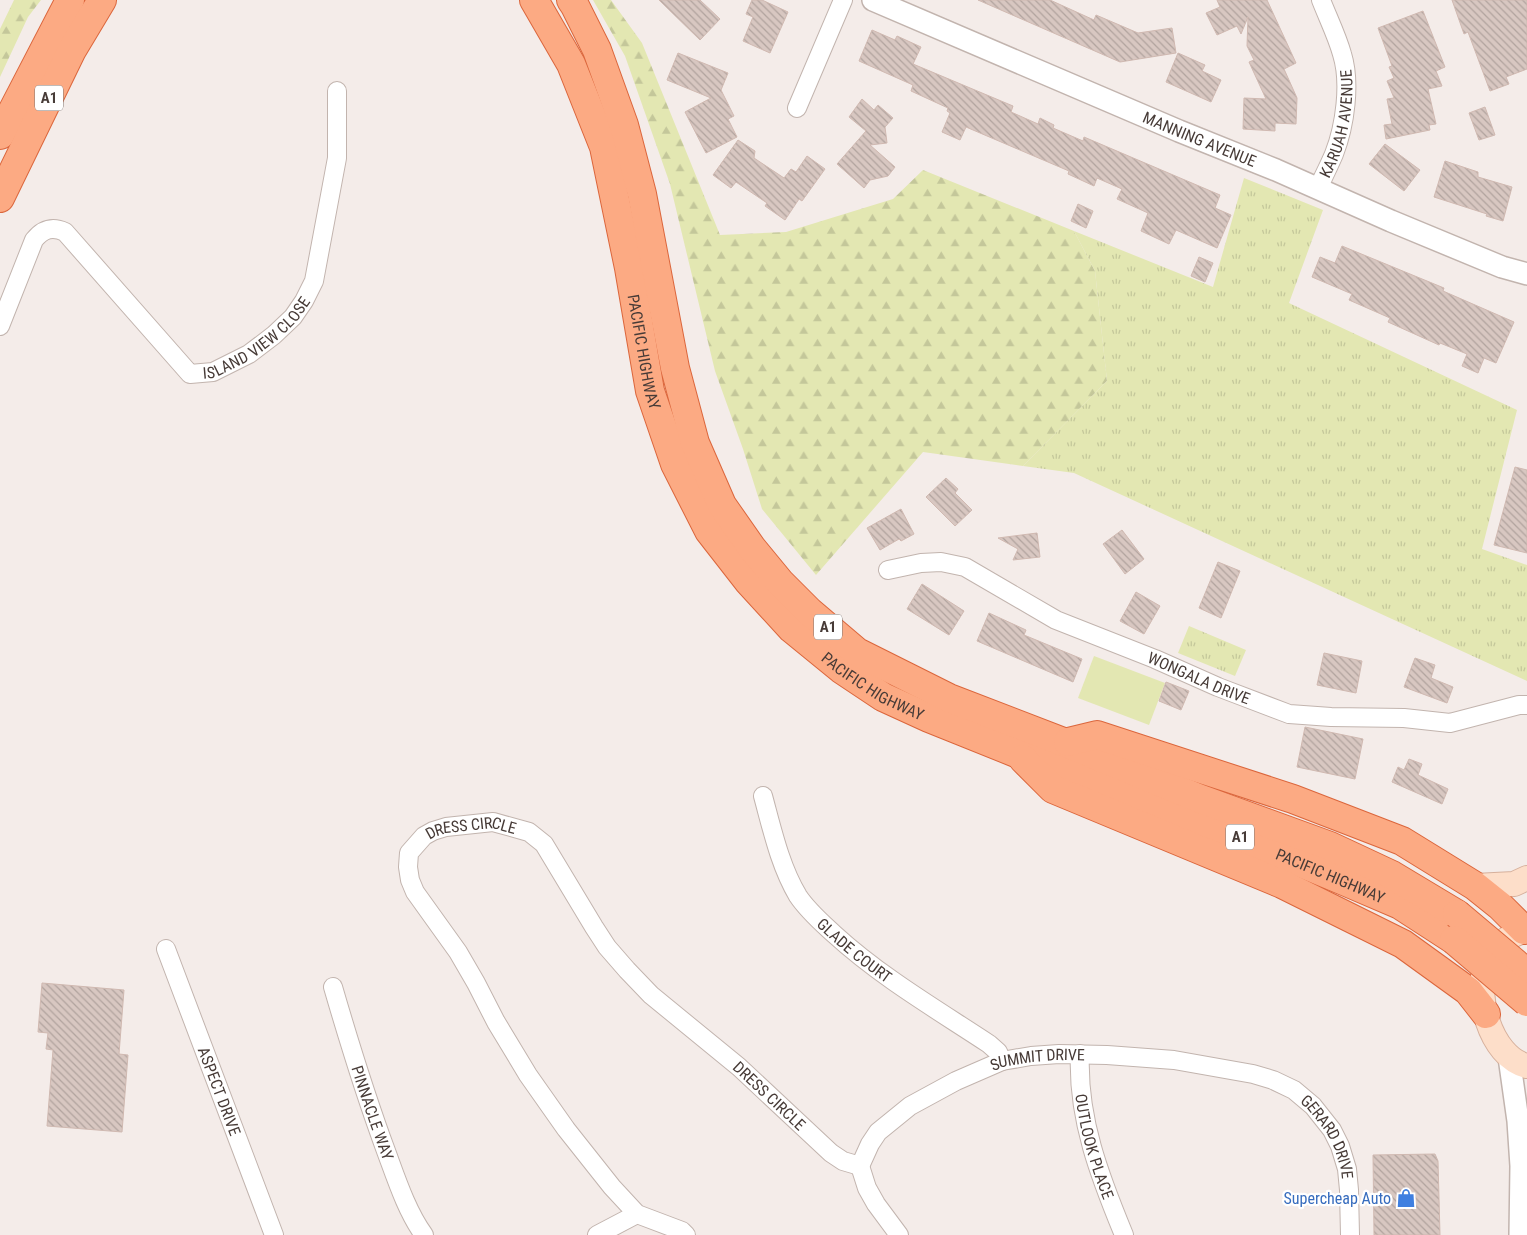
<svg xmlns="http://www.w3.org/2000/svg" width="1527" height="1235" font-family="'Roboto Condensed',sans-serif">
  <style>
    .green { fill: #e3e7b2 }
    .forest { fill: url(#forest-firs) }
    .park { fill: url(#park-tufts) }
    .building { fill: url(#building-back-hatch); stroke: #d0b9b1 }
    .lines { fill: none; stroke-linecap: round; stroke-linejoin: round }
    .minor-casing { stroke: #c2b4ae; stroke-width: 20 }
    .tertiary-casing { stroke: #c2b4ae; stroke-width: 24 }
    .secondary-casing { stroke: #d6b09c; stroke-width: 26 }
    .trunk-casing { stroke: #db663c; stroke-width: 30 }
    .minor { stroke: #fff; stroke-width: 18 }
    .tertiary { stroke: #fff; stroke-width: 21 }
    .secondary { stroke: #fddec9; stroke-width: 24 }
    .trunk { stroke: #fcaa83; stroke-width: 28 }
    .trunk-bridge-casing { stroke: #db663c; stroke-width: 30; stroke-linecap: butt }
    .trunk-bridge { stroke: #fcaa83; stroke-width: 28 }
    .labels { text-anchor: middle; stroke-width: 4.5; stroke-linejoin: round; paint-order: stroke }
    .shield { fill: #fff; stroke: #7e7673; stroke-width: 1 }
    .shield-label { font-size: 15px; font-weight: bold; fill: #473b37 }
    .street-label { font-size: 16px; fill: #473b37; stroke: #fff }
    .shop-label { font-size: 16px; fill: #366cbe; stroke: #fff; text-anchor: end }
  </style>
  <defs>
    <pattern id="forest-firs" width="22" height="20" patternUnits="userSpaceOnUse" patternTransform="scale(1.25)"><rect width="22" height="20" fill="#e3e7b2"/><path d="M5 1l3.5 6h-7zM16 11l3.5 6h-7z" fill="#c4c79a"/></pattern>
    <pattern id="park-tufts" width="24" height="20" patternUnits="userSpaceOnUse" patternTransform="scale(1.25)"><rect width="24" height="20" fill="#e3e7b2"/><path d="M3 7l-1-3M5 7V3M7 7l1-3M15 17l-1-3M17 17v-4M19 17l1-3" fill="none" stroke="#c4c79a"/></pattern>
    <pattern id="building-back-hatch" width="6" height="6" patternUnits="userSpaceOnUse" patternTransform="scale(1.25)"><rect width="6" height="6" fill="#d8c7c1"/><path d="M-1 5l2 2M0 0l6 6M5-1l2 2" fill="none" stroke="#b1a39e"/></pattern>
  </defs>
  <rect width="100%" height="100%" fill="#f4ece9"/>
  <path class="green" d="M1094,656l71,27 -16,42 -71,-27z"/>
  <g class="forest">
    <path d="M14,0h27l-13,17 -28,60v-48z"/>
    <path d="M593,0h18l31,43 78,192 66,-3 107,-33 30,-29 151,61 21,40 12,110 -84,85 -100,-14 -107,123 -54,-66 -19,-60 -28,-78 -45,-187 -45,-128z"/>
  </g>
  <g class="park">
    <path d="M1244,178l79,32 -34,93 228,107 -35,139 45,16v116l-453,-208 -51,-7 84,-85 -12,-110 -21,-40 139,56z"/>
    <path d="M1189,626l57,24 -11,26 -57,-23z"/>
  </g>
  <g class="building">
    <path d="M659,0h41l20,19 -20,21z"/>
    <path d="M752,0h10l26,12 -18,41 -27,-12 10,-24 -7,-3z"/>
    <path d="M978,0h72l44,20 2,-5 42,18 34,-5 4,25 -56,9z"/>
    <path d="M1217,0h50l29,63 -12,6 13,29 -1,26 -21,-1v8l-32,-2 1,-31 22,1 -17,-37 5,-2 -7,-14 1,-29 -7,17 -4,-8 -20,9 -11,-22 14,-6z"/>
    <path d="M1452,0h75v69l-21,8 3,7 -19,7 -22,-59 -4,2z"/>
    <path d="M1423,11l22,56 -9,4 6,15 -14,3 8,35 -7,1 1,5 -44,9 -2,-14 8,-1 -5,-25 7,-1 -7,-17 7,-3 -5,-11 3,-1 -14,-38z"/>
    <path d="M872,30l23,10 2,-4 24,11 -8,17 100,42 -2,6 27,12 2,-6 14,7 -1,3 30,13 1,-4 136,58 -5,13 16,7 -14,33 -41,-18 -7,14 -28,-13 7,-18 -31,-14 5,-10 -25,-11 -3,8 -26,-12 1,-3 -103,-44 -6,13 -18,-8 8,-19 -3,-2 1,-3 -37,-17 2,-6 -54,-24z"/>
    <path d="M678,53l50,20 -7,17 13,26 -6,3 9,18 -31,16 -21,-41 26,-14 -44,-18z"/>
    <path d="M1178,53l27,12 -3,6 19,9 -10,22 -45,-20z"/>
    <path d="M862,99l12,11 4,-5 15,13 -8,9 2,16 -17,2 25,22 -7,9 -18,4 -6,8 -27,-24 29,-33 -17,-14z"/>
    <path d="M1485,107l10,28 -16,5 -10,-27z"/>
    <path d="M738,140l17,11 -1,7 30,20 7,-9 5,3 11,-16 18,13 -23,32 -3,-2 -14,21 -20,-14 2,-3 -31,-21 -5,6 -18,-13z"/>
    <path d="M1385,144l35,26 -16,21 -35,-27z"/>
    <path d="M1445,161l33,11v5l34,10 -9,34 -17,-5 1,-2 -53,-17z"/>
    <path d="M1078,204l15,7 -7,17 -15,-7z"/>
    <path d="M1342,246l102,42 -1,3 71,31 -18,41 -12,-5 -6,15 -16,-7 5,-12 -27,-11 -1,2 -51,-23 2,-4 -41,-18 3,-6 -40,-17 8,-20 15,6z"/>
    <path d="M1199,257l14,6 -8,19 -14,-6z"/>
    <path d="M1515,467l12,3v83l-33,-8z"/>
    <path d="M946,478l12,11 -3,4 17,17 -17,16 -29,-29z"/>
    <path d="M901,509l13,25 -13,7 -2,-2 -19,11 -13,-22z"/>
    <path d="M1122,530l22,29 -19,15 -22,-30z"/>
    <path d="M1037,533l3,24 -27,3 5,-11 -20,-11z"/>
    <path d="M1218,562l22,9 -19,47 -22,-10z"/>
    <path d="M922,584l42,27 -15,24 -42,-26z"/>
    <path d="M1136,592l24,14 -16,28 -24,-13z"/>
    <path d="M989,613l37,17 -2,5 58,24 -9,23 -96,-41z"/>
    <path d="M1324,653l38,8 -6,32 -39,-8z"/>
    <path d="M1415,658l20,7 -4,13 22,9 -6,16 -43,-16z"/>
    <path d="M1166,682l23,9 -8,19 -22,-9z"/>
    <path d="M1305,727l58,12 -8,40 -58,-12z"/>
    <path d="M1409,759l13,5 -4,11 30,14 -6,15 -50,-22 6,-15 6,3z"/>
    <path d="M42,983l82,7 -5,64 9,1 -6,77 -75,-6 6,-76 -7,-1 2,-16 -10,-1z"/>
    <path d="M1435,1154l3,7 2,74h-66l-1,-80z"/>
  </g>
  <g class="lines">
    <g class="minor-casing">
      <g id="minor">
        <path d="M797,108l46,-108"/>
        <path id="s1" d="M1318,189c5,-12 11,-23 16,-35 11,-28 17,-71 8,-100 -5,-18 -14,-36 -21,-54"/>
        <path id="s2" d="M0,326l34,-86c9,-11 18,-14 31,-8l125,142 23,-2 36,-18 25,-19 19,-18 11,-16 10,-20 23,-123v-67"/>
        <path id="s3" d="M888,570l33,-7 20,-1 24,5 91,53 99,39 63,28 71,27 42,3 73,1 46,5 69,-18h8"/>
        <path id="s4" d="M763,796c9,33 17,70 35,100 10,15 23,26 36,38 47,43 102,75 155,110l9,8 4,9"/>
        <path id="s5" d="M166,949l108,286"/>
        <path id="s6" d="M333,987c16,55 33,110 53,164 10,27 21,61 38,84"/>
        <path id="s7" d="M1080,1054c-3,64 20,123 44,181"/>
        <path id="s8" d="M860,1166l10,-22 8,-12 32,-26 46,-25 46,-20 29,-5 28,-2 48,1 67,5 79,14 20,6 21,10 19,16 19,24 8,16 7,23 2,21 1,45"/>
        <path d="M860,1166l7,22 9,16 23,31"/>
        <path d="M597,1235l40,-21"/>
        <path id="s9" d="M686,1235l-4,-4 -45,-17 -25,-27 -46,-58 -38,-54 -32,-53 -20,-39 -18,-31 -43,-60 -5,-12 -2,-13 1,-14 15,-17 9,-5 13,-4 47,-5 36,10 15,12 50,83 13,20 20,23 24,25 88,72 92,86 12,8 17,5"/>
      </g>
    </g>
    <g class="tertiary-casing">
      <g id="tertiary">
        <path id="s10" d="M873,0l306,131 97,39 115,51 111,46 25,7"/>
        <path d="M1509,1057l9,64 3,45 -1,69"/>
      </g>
    </g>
    <g class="secondary-casing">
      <g id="secondary">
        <path d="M1475,886l39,-2 13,-6"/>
        <path d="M1527,930c-16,4 -32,15 -39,30 -16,31 2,97 39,106"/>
      </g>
    </g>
    <g class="trunk-casing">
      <g id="trunk">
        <path id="s11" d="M534,0l37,64 33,83 25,121 21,123 25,73 34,67 39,50 44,48 49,40 42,28 46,21 87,35 184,68 144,60 56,24 54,35"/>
        <path d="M571,0l4,6 22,44 27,75 18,69 33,174 20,75 27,62 30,43 28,34 30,30 47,40 92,46 117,45 132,55 132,48 62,29 65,39"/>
        <path d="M0,135l70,-135"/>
        <path d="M0,198l72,-148 30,-50"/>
        <path d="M1068,742l29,-7 196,64 109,42 73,45 25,20 24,24"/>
        <path d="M1023,759l30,30 229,95 121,60 65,47 18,23"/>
      </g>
    </g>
    <use href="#minor" class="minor"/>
    <use href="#tertiary" class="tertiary"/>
    <use href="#secondary" class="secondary"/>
    <use href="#trunk" class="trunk"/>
    <g class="trunk-bridge-casing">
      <g id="trunk-bridge">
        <path d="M1457,914l70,59"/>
        <path d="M1454,940l73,62"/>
      </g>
    </g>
    <use href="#trunk-bridge" class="trunk-bridge"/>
  </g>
  <defs>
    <g id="shop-bare" transform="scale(1.5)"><path d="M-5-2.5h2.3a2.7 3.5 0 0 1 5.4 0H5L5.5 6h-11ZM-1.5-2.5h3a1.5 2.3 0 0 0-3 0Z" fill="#3f7fe0" stroke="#fff" stroke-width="2.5" paint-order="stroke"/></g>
  </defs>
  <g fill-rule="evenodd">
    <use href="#shop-bare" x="1406" y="1198"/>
  </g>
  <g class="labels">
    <g class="shield">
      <rect x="35" y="85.5" width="28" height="25" rx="4"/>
      <rect x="814" y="614.5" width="28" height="25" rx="4"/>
      <rect x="1226" y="824.5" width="28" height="25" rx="4"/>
    </g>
    <g class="shield-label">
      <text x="49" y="103">A1</text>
      <text x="828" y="632">A1</text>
      <text x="1240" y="842">A1</text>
    </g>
    <g class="street-label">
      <text dy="6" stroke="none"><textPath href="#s1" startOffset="69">KARUAH AVENUE</textPath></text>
      <text dy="6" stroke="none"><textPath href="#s10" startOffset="355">MANNING AVENUE</textPath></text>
      <text dy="6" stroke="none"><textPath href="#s2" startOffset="395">ISLAND VIEW CLOSE</textPath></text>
      <text dy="6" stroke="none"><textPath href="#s11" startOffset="372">PACIFIC HIGHWAY</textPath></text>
      <text dy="6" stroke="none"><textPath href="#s3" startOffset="338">WONGALA DRIVE</textPath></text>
      <text dy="6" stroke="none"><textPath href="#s11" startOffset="792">PACIFIC HIGHWAY</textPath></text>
      <text dy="6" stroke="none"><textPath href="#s9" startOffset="558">DRESS CIRCLE</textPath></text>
      <text dy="6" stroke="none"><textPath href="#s11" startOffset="1288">PACIFIC HIGHWAY</textPath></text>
      <text dy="6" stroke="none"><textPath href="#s4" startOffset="185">GLADE COURT</textPath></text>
      <text dy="6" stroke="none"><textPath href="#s8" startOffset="218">SUMMIT DRIVE</textPath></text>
      <text dy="6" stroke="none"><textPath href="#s5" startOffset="152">ASPECT DRIVE</textPath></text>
      <text dy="6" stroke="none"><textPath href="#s9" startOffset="978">DRESS CIRCLE</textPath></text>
      <text dy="6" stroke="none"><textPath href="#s6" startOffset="132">PINNACLE WAY</textPath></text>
      <text dy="6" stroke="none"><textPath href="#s8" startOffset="539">GERARD DRIVE</textPath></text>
      <text dy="6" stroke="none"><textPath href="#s7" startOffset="94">OUTLOOK PLACE</textPath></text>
    </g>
    <g class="shop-label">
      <text x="1391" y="1204">Supercheap Auto</text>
    </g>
  </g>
</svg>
